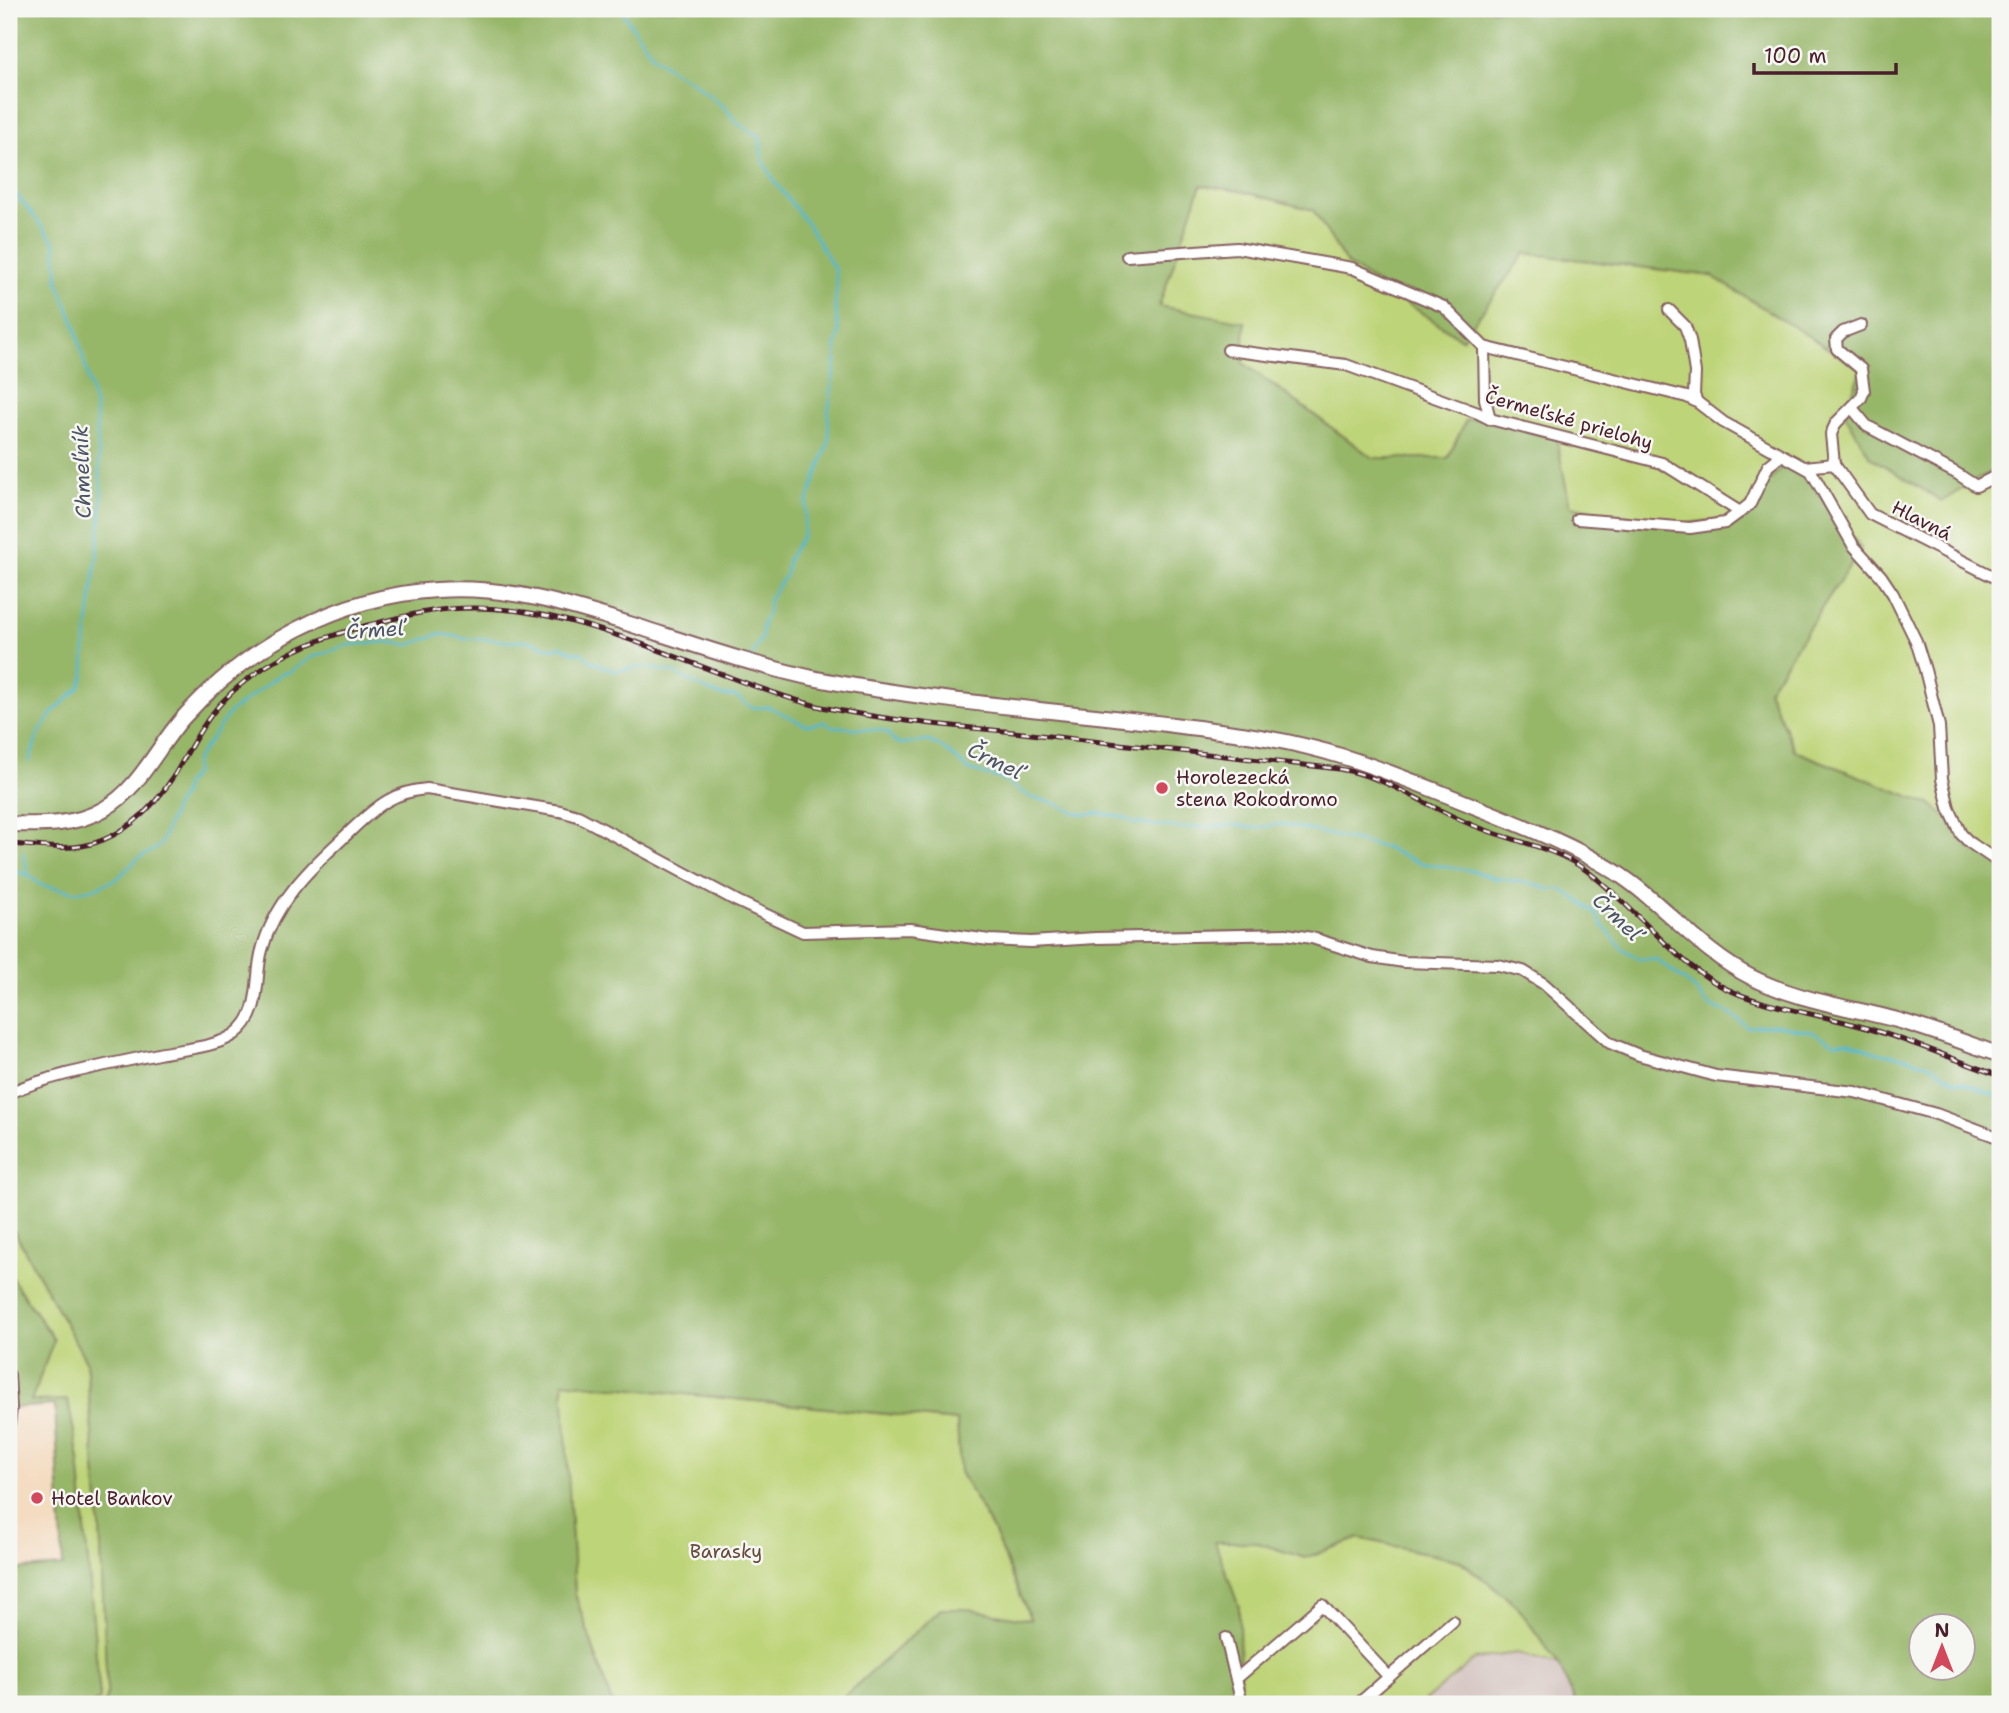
<svg xmlns="http://www.w3.org/2000/svg" width="2009" height="1713" font-family="'Shantell Sans',sans-serif">
  <style>
    .industrial { fill: #d1c0bc }
    .green { fill: #bed478; stroke: #847a52; stroke-width: 2 }
    .forest { fill: #96b668; stroke: #706a4a; stroke-width: 2; fill-rule: evenodd }
    .lines { fill: none; stroke-linecap: round; stroke-linejoin: round }
    .stream { stroke: #52bad0; stroke-width: 2.5 }
    .minor-casing { stroke: #866160; stroke-width: 14 }
    .major-casing { stroke: #866160; stroke-width: 18 }
    .minor { stroke: #fff; stroke-width: 10 }
    .major { stroke: #fff; stroke-width: 14 }
    .rail-casing { stroke: #4a1f2b; stroke-width: 5 }
    .rail { stroke: #f6f6f2; stroke-width: 2.5; stroke-dasharray: 8; stroke-linecap: butt }
    .poi-dot { fill: #d1495b; stroke: #f6f6f2; stroke-width: 2.5 }
    .labels { text-anchor: middle; stroke-width: 5; stroke-linejoin: round; paint-order: stroke }
    .street-label { font-size: 19px; fill: #4a1f2b; stroke: #f6f6f2 }
    .poi-label { font-size: 19px; fill: #4a1f2b; stroke: #f6f6f2; text-anchor: start }
    .park-label { font-size: 19px; fill: #674c3e; stroke: #f6f6f2 }
    .water-label { font-size: 21px; font-style: italic; fill: #4d5565; stroke: #f6f6f2 }
  </style>
  <rect width="100%" height="100%" fill="#f6f6f2"/>
  <filter id="ink" filterUnits="userSpaceOnUse"><feTurbulence type="fractalNoise" baseFrequency=".0143" numOctaves="2"/><feDisplacementMap in="SourceGraphic" scale="14" xChannelSelector="R" yChannelSelector="G"/><feConvolveMatrix kernelMatrix="1 2 1 2 8 2 1 2 1" color-interpolation-filters="sRGB"/></filter>
  <filter id="wash" filterUnits="userSpaceOnUse"><feTurbulence type="fractalNoise" baseFrequency=".00686" numOctaves="4" result="noise"/><feDisplacementMap in="SourceGraphic" scale="28" xChannelSelector="R" yChannelSelector="G"/><feGaussianBlur stdDeviation="1.57" result="paint"/><feColorMatrix in="noise" values="0 0 0 0 0 0 0 0 0 0 0 0 0 0 0 0 0 1.4 0 .05"/><feComposite in="paint" operator="in"/></filter>
  <g filter="url(#wash)">
    <rect width="100%" height="100%" fill="#f4dcc1"/>
    <path class="industrial" d="M1517,1653l42,12 17,39h-155l54,-45z"/>
    <g class="green">
      <path d="M1200,185l41,6 72,19 34,54 114,75 64,-86 188,23 148,93 81,131 58,-34v396l-68,-57 -137,-54 -27,-61 93,-142 -72,-88 -52,58 -64,7 -103,-19 -104,-86 -18,38h-75l-130,-95 -84,-57z"/>
      <path d="M9,1222l77,139 14,164 7,167 -2,12h-13l8,-4 -21,-240 -11,-59h-37l23,-61 -45,-66z"/>
      <path d="M562,1382l395,39 3,51 33,58 38,90 -90,-11 -102,92 -1,3h-226l-37,-110z"/>
      <path d="M1359,1538l101,23 57,45 42,59 -42,-12 -42,6 -54,45h-181l-26,-162h41l50,16z"/>
    </g>
    <g class="forest">
      <path d="M9,9h1991v457l-58,35 -72,-44 -25,-43 16,-45 -149,-93 -187,-23 -63,86 -115,-75 -34,-54 -72,-19 -40,-6 -42,121 86,16 -2,41 130,95h75l18,-38 32,-4 58,20 14,70 103,19 64,-7 52,-59 13,13 59,76 -93,142 27,61 137,54 68,57v842h-424l-17,-39 -42,-59 -56,-45 -102,-23 -54,20 -50,-16h-40l24,65 1,97h-402l1,-3 102,-92h27l63,11 -38,-90 -33,-58 -3,-51 -394,-39 12,212 37,110h-507l2,-12 -7,-167 -14,-164 -77,-139zM1922,1626h42v42h-42z"/>
      <path d="M9,1274l45,66 -23,61 37,-1 11,60 21,240 -8,4h-83v-134l54,-4 -8,-161 -44,3 -2,18z"/>
    </g>
    <g class="lines">
      <g class="stream">
        <path d="M620,9l33,47 20,15 20,11 32,26 12,15 23,14 2,22 12,22 35,45 26,44 2,15 -2,21 4,29 -3,10v13l-8,56 1,27 -22,62 -4,32 -15,24 -2,15 -17,25 -1,14 -5,9 -1,14 -11,22"/>
        <path d="M9,185l46,58 3,39 17,43 20,81 7,96 -5,54 -12,91 -1,29 -5,12 -25,23 -16,23 -9,28"/>
        <path d="M23,853l6,23"/>
        <path d="M9,868l20,8 12,9 35,7 22,-5 20,-9 19,-19 20,-11 4,-5 14,-36 8,-13 2,-9 10,-13v-11l34,-48 53,-40h6l22,-15 38,-13 39,-3 22,3 30,-11 21,3 3,2h27l20,3 15,-2 28,9 7,-3 15,7 5,-1 11,9 23,10 26,-4 32,5 37,19 14,5h12l17,12 17,-1 37,18 19,-3 5,4 56,5 8,10 6,3 28,-3 14,6 27,23 32,9 31,19 23,5 18,9 14,3 12,-2 27,5 8,5 50,5 52,-3 18,3 29,-4 100,23 37,16 54,8 22,8 8,-1 3,2 28,4 12,5h13l17,10 19,15 7,12 20,23 16,10h17l38,29 13,16 13,7 3,-1 25,17 27,-2 36,6 24,12 15,-1 27,11 27,4 28,9 21,14 23,7 24,11"/>
      </g>
    </g>
  </g>
  <g filter="url(#ink)">
    <g class="lines">
      <g class="minor-casing">
        <g id="minor">
          <path d="M1127,256l110,-8 115,20 92,39 40,40 203,50 10,5"/>
          <path d="M1669,310l16,16 5,14 5,32 -1,23 3,7 26,20 88,49 42,74 28,31 12,18 23,47 9,29 14,56 3,53 7,29 12,26 8,8 31,21"/>
          <path d="M1484,347l1,52 5,20"/>
          <path d="M1228,350l118,15 132,48 12,6 172,44 78,49 10,-8 18,-38 14,-11"/>
          <path d="M1852,408l15,18 89,47 20,13 24,-12"/>
          <path d="M1834,464l-3,-30 5,-11 25,-25 3,-7 -3,-22 -24,-20 -1,-10 7,-7 18,-7"/>
          <path d="M1805,467l29,-3 36,50 130,66"/>
          <path d="M1577,519l113,9 35,-5 15,-11"/>
          <path d="M9,1093c46,-20 100,-28 149,-39 24,-5 57,-6 77,-20 28,-21 19,-56 27,-84 12,-46 46,-80 80,-111 14,-13 28,-28 45,-38 12,-7 26,-11 40,-12l133,22 18,5 159,85 66,31 107,-3 79,11 42,2 65,-4 190,-4 26,4 60,19 32,5 94,3 25,6 21,13 66,59 29,12 77,21 139,16 81,22 64,24"/>
          <path d="M9,1375l2,33 -2,18"/>
          <path d="M1226,1638l16,66"/>
          <path d="M1236,1679l86,-74 67,72"/>
          <path d="M1358,1704l95,-83"/>
        </g>
      </g>
      <g class="major-casing">
        <path id="major" d="M9,824c32,1 66,2 95,-15 35,-20 52,-60 78,-90 65,-73 156,-123 255,-129 71,-5 136,16 202,37 59,19 117,39 178,52 117,23 237,31 356,46 58,7 115,14 171,32 45,14 88,32 132,50 47,19 94,37 138,64 49,31 85,80 137,106 45,23 98,30 146,43 35,10 69,23 103,35"/>
      </g>
      <use href="#minor" class="minor"/>
      <use href="#major" class="major"/>
      <g class="rail-casing">
        <path id="rail" d="M9,844c21,1 43,5 65,3 44,-4 79,-37 101,-73 15,-25 28,-52 48,-73 41,-42 90,-61 145,-76 21,-5 42,-11 64,-14 103,-16 205,32 300,67 30,11 59,22 90,29 66,14 133,19 200,26 106,12 212,24 317,36 50,8 89,39 136,57 36,15 80,21 112,45 46,34 83,86 132,114 41,22 92,27 137,40 49,13 96,34 144,51"/>
      </g>
      <use href="#rail" class="rail"/>
    </g>
  </g>
  <g class="poi-dot">
    <circle cx="1162" cy="788" r="7"/>
    <circle cx="37" cy="1498" r="7"/>
  </g>
  <g class="labels">
    <g class="street-label">
      <text transform="translate(1569 419) rotate(16)" y="7">Čermeľské prielohy</text>
      <text transform="translate(1922 520) rotate(27)" y="7">Hlavná</text>
    </g>
    <g class="poi-label">
      <text x="1176" y="784">Horolezecká<tspan x="1176" dy="22">stena Rokodromo</tspan></text>
      <text x="51" y="1505">Hotel Bankov</text>
    </g>
    <g class="park-label">
      <text x="726" y="1558">Barasky</text>
    </g>
    <g class="water-label">
      <text transform="translate(82 472) rotate(-92)" y="7">Chmeľník</text>
      <text transform="translate(375 630) rotate(-4)" y="7">Črmeľ</text>
      <text transform="translate(995 761) rotate(26)" y="7">Črmeľ</text>
      <text transform="translate(1617 917) rotate(44)" y="7">Črmeľ</text>
    </g>
  </g>
  <rect width="2009" height="1713" fill="none" stroke="#f6f6f2" stroke-width="35"/>
  <g transform="translate(1942 1647)"><circle r="33" fill="#f6f6f2" stroke="#b1a0a2" stroke-width="2"/>
  <path d="M0-5L12 26L0 18L-12 26Z" fill="#d1495b"/>
  <text y="-10" font-size="19" font-weight="bold" text-anchor="middle" fill="#4a1f2b">N</text>
  </g>
  <path d="M1754 63v10h142v-10" fill="none" stroke="#4a1f2b" stroke-width="3.5"/>
  <text x="1764" y="63" font-size="21" fill="#4a1f2b" stroke="#f6f6f2" stroke-width="5" paint-order="stroke">100 m</text>
</svg>
